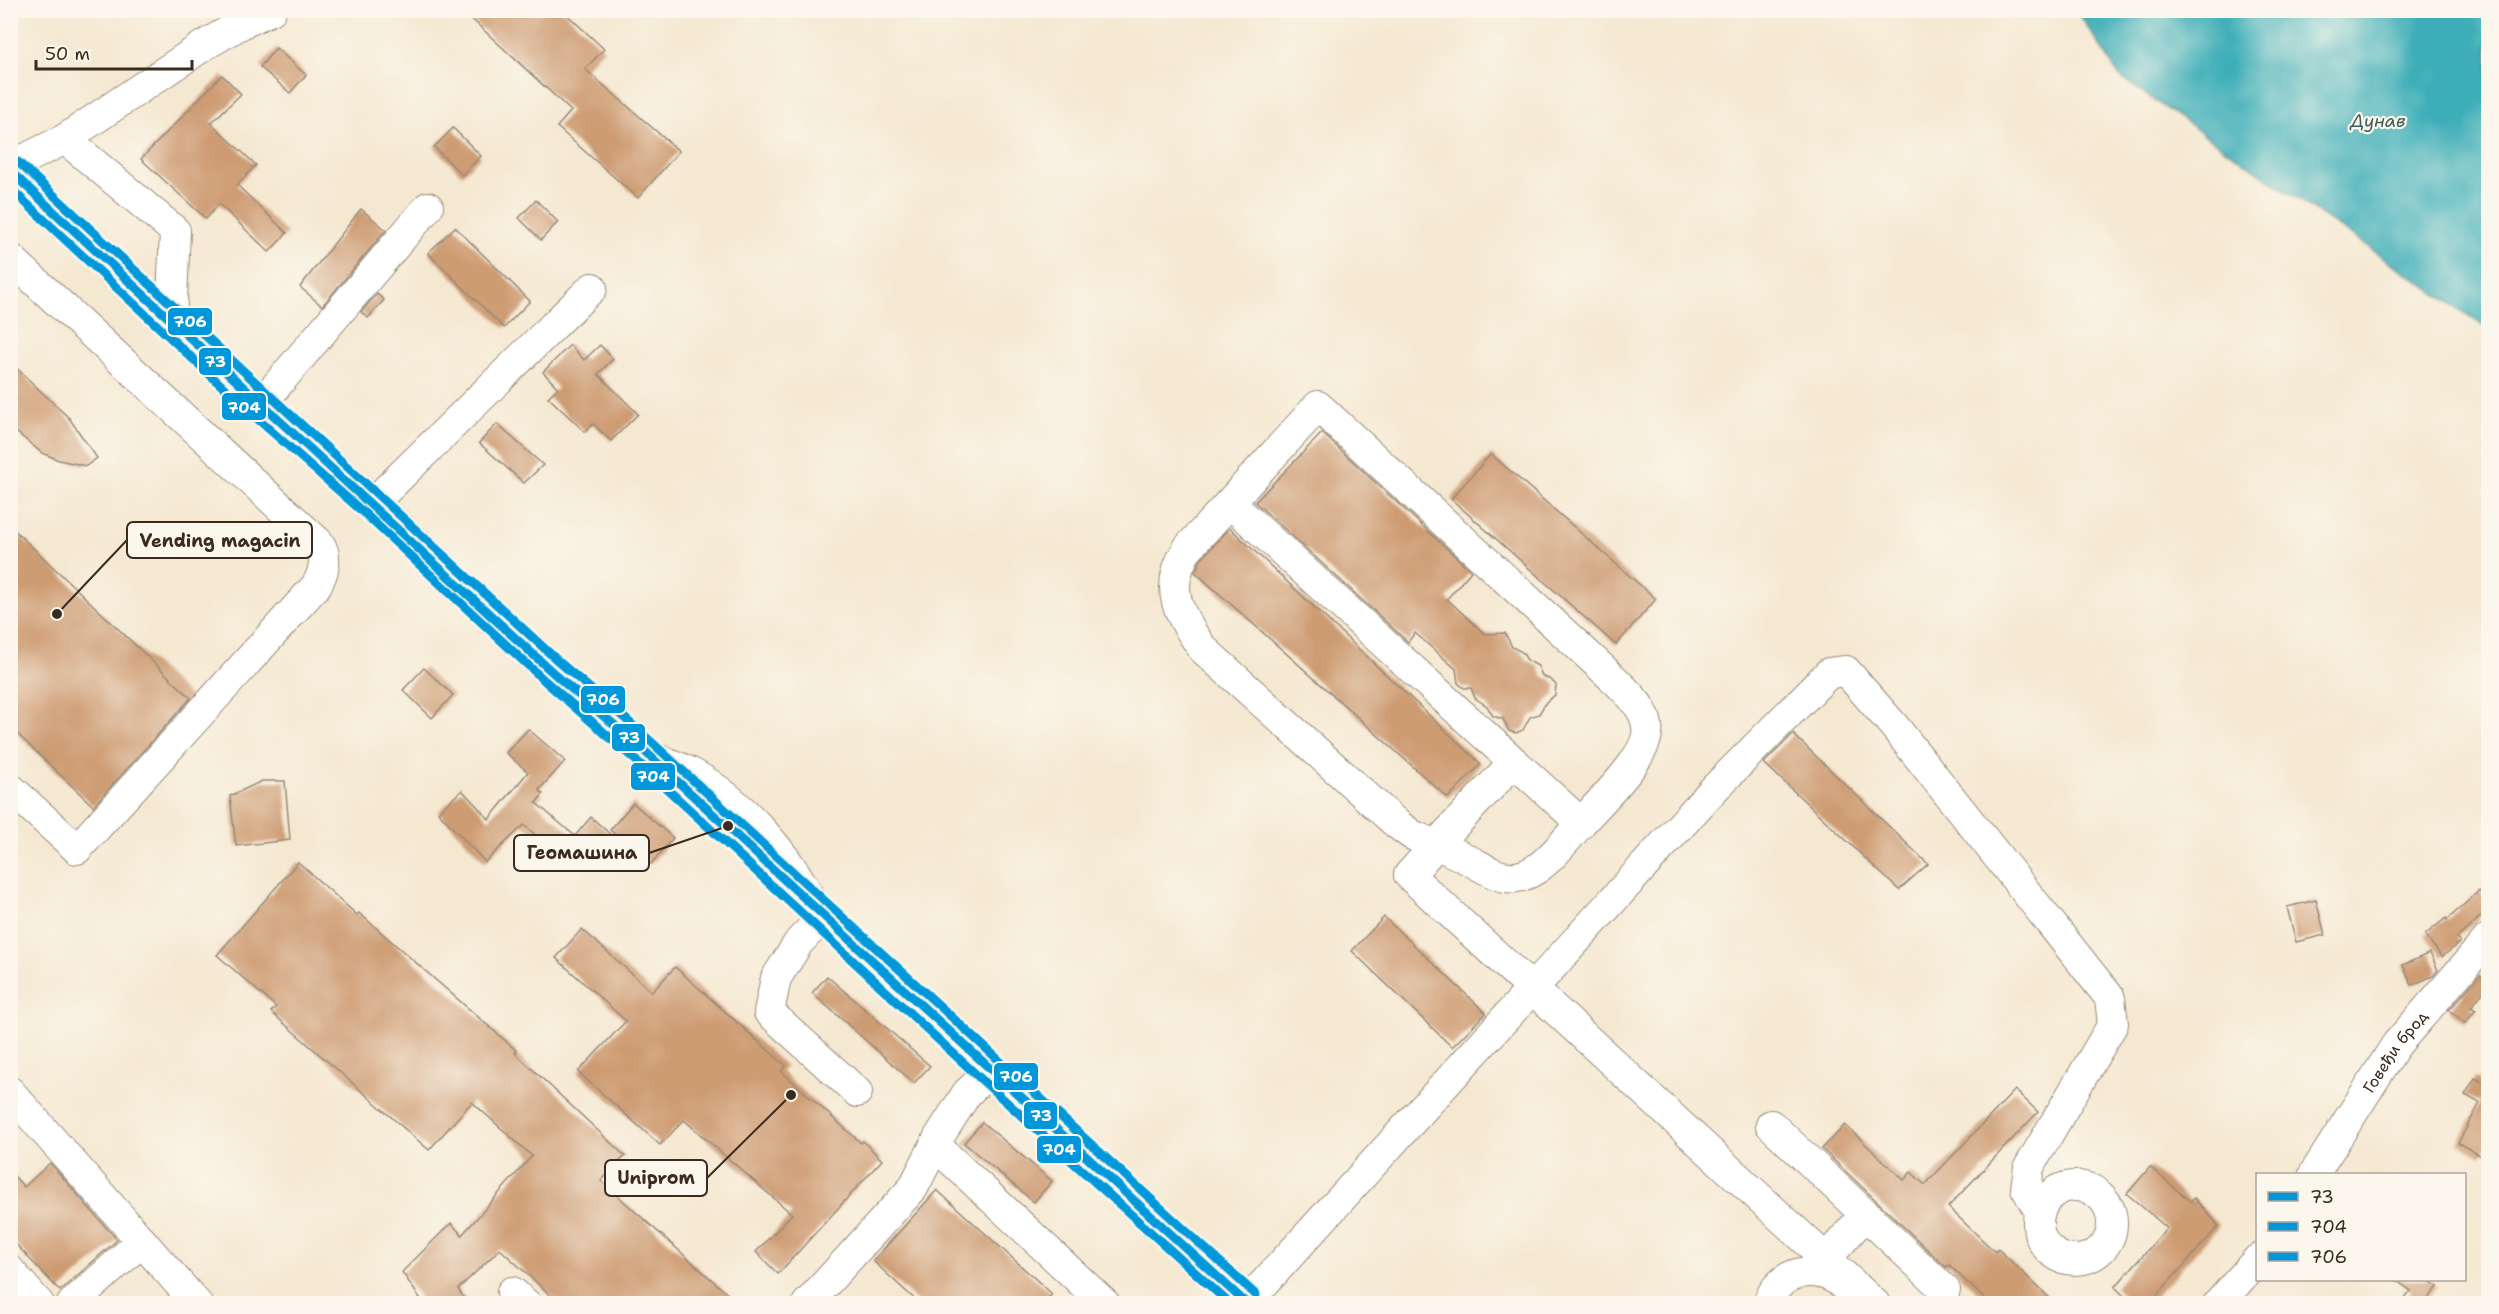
<svg xmlns="http://www.w3.org/2000/svg" width="2499" height="1314" font-family="'Shantell Sans',sans-serif">
  <style>
    .water { fill: #3eaeb8; stroke: #3c6c6b; stroke-width: 1.5 }
    .building { fill: #ce9c73 }
    .lines { fill: none; stroke-linecap: round; stroke-linejoin: round }
    .minor-casing { stroke: #988978; stroke-width: 32 }
    .major-casing { stroke: #988978; stroke-width: 35 }
    .minor { stroke: #fff; stroke-width: 30 }
    .major { stroke: #fff; stroke-width: 33 }
    .bus-1-casing { stroke: #fbf7ec; stroke-width: 14 }
    .bus-2-casing { stroke: #fbf7ec; stroke-width: 14 }
    .bus-3-casing { stroke: #fbf7ec; stroke-width: 14 }
    .bus-1 { stroke: #0098da; stroke-width: 9 }
    .bus-2 { stroke: #0098da; stroke-width: 9 }
    .bus-3 { stroke: #0098da; stroke-width: 9 }
    .labels { text-anchor: middle; stroke-width: 4.5; stroke-linejoin: round; paint-order: stroke }
    .street-label { font-size: 16px; fill: #3b2a1e; stroke: #fbf7ec }
    .water-label { font-size: 18px; font-style: italic; fill: #3c5f5c; stroke: #fbf7ec }
    .leader { fill: none; stroke: #3b2a1e; stroke-width: 2 }
    .callout-dot { fill: #3b2a1e; stroke: #fbf7ec; stroke-width: 2 }
    .callout { fill: #fbf7ec; stroke: #3b2a1e; stroke-width: 2 }
    .callout-label { font-size: 18px; text-anchor: middle; font-weight: bold; fill: #3b2a1e }
    .line-badge { stroke: #fbf7ec; stroke-width: 2 }
    .badge-label { font-size: 16px; text-anchor: middle; font-weight: bold; fill: #fff }
  </style>
  <rect width="100%" height="100%" fill="#fbf7ec"/>
  <filter id="ink" filterUnits="userSpaceOnUse"><feTurbulence type="fractalNoise" baseFrequency=".0167" numOctaves="2"/><feDisplacementMap in="SourceGraphic" scale="12" xChannelSelector="R" yChannelSelector="G"/><feConvolveMatrix kernelMatrix="1 2 1 2 8 2 1 2 1" color-interpolation-filters="sRGB"/></filter>
  <filter id="wash" filterUnits="userSpaceOnUse"><feTurbulence type="fractalNoise" baseFrequency=".008" numOctaves="4" result="noise"/><feDisplacementMap in="SourceGraphic" scale="24" xChannelSelector="R" yChannelSelector="G"/><feGaussianBlur stdDeviation="1.35" result="paint"/><feColorMatrix in="noise" values="0 0 0 0 0 0 0 0 0 0 0 0 0 0 0 0 0 1.4 0 .05"/><feComposite in="paint" operator="in"/></filter>
  <g filter="url(#wash)">
    <rect width="100%" height="100%" fill="#f5e8d1"/>
    <path class="water" d="M2077,11h411v318l-368,-252z"/>
    <g id="blocks">
      <g class="building">
        <path d="M462,10h100l42,39 -19,20 94,82 -41,47 -81,-71 14,-16z"/>
        <path d="M276,48l30,27 -16,18 -30,-26z"/>
        <path d="M222,75l19,19 -30,29 45,42 -19,20 50,48 -18,19 -50,-48 -13,15 -65,-60z"/>
        <path d="M453,128l28,28 -19,19 -28,-28z"/>
        <path d="M536,200l22,22 -17,18 -22,-22z"/>
        <path d="M361,209l25,21 -64,76 -22,-19z"/>
        <path d="M455,227l75,74 -26,27 -76,-75z"/>
        <path d="M377,294l7,6 -16,18 -7,-6z"/>
        <path d="M570,345l14,15 16,-15 13,14 -15,15 40,40 -27,27 -18,-17 -8,8 -37,-35 10,-9 -15,-16z"/>
        <path d="M10,362l59,56 28,40 -11,8 -27,-6 -17,-7 -32,-26z"/>
        <path d="M497,424l46,41 -19,18 -45,-40z"/>
        <path d="M1322,433l149,138 -24,28 38,35 20,-1 7,14 10,5 5,8 11,6 4,10 9,4 5,5 -1,10 -9,7 -7,12 -9,3 -7,13 -7,3 -7,-2 -6,-12 -10,-3 -6,-10 -12,-8 -4,-10h-7l-6,-5 -2,-14 -41,-36 -7,9 -153,-140z"/>
        <path d="M1491,454l165,145 -40,46 -165,-146z"/>
        <path d="M10,526l181,172 -98,108 -83,-79z"/>
        <path d="M1230,528l251,236 -33,34 -253,-226 7,-14z"/>
        <path d="M424,668l29,27 -21,23 -29,-28z"/>
        <path d="M528,729l37,32 -26,29 4,4 -7,9 39,33 16,-19 20,18 -26,32 -26,-12 -35,-30 -39,37 -47,-50 24,-22 27,29 39,-47 -22,-19z"/>
        <path d="M1793,734l135,130 -29,26 -135,-127z"/>
        <path d="M262,781h23l5,59 -54,6 -6,-50z"/>
        <path d="M633,803l40,35 -22,26 -41,-34z"/>
        <path d="M298,862l59,53 2,-2 158,138 -2,2 110,103 -24,25 138,123h-179l-60,-55 -42,40 10,15h-44l-22,-32 49,-49 11,12 70,-79 -60,-54 -43,48 -158,-138 5,-5 -59,-52z"/>
        <path d="M2479,891l9,10v9l-31,28 3,4 -18,15 -17,-22 21,-17 1,2z"/>
        <path d="M2316,900l9,35 -29,7 -9,-35z"/>
        <path d="M1384,917l102,96 -34,34 -100,-96z"/>
        <path d="M582,929l70,63 23,-25 111,99 -5,5 80,72 2,-2 19,19 -104,114 -22,-22 36,-38 -108,-94 -24,25 -82,-73 48,-51 -70,-63z"/>
        <path d="M2430,953l8,17 -5,6 -21,9 -9,-20z"/>
        <path d="M2480,975l8,8v3l-17,21 5,3 -11,13 -16,-13z"/>
        <path d="M827,976l103,90 -16,17 -102,-90z"/>
        <path d="M2475,1078l13,7v57l-7,14 -23,-13 22,-40 -15,-8z"/>
        <path d="M2015,1090l23,22 -90,95 47,45 3,-3 58,55h-66l-41,-39 -3,2 -124,-118 23,-24 59,55 7,-8 14,13z"/>
        <path d="M982,1122l70,59 -18,21 -70,-59z"/>
        <path d="M50,1163l67,77 -57,51 -50,-53v-66l14,15z"/>
        <path d="M2150,1167l41,35 3,-4 25,28 -70,78h-17l-17,-17 52,-59 -40,-34z"/>
        <path d="M937,1190l115,104 -9,10h-123l-47,-43z"/>
        <path d="M2396,1280h32l10,7 -14,17h-23l10,-13z"/>
      </g>
    </g>
  </g>
  <g filter="url(#ink)">
    <use href="#blocks" fill-opacity="0" stroke="#988978" stroke-width="1.5"/>
    <g class="lines">
      <g class="minor-casing">
        <g id="minor">
          <path d="M65,139l138,-93 38,-22 30,-14"/>
          <path d="M13,174l14,-16 38,-19 110,92 -4,91"/>
          <path d="M10,258l309,285c9,13 5,30 -3,43l-239,263 -67,-61"/>
          <path d="M260,405l168,-198"/>
          <path d="M1230,503l351,320c19,-22 71,-69 66,-97 -2,-18 -19,-33 -31,-45l-298,-275 -130,142c-26,40 -9,67 15,101l194,175 15,11 24,10 77,-82"/>
          <path d="M372,504l220,-216"/>
          <path d="M654,758c13,5 27,9 39,16 48,27 88,73 115,120"/>
          <path d="M1581,823c-23,25 -51,70 -90,49 -19,-10 -35,-20 -55,-27l-27,30 466,429"/>
          <path d="M823,917l-24,25 -23,36 -7,34 88,80"/>
          <path d="M10,1092l187,212"/>
          <path d="M1771,1125l174,165"/>
          <path d="M935,1145l170,159"/>
          <path id="s1" d="M2314,1174l82,-129 92,-106"/>
          <circle cx="2075" cy="1223" r="37"/>
          <path d="M10,1271l29,33"/>
          <path d="M1820,1273l5,-13 40,-45"/>
          <path d="M512,1292l14,12"/>
          <path d="M1247,1302l467,-513 115,-116 17,-2 48,55 216,272 3,26 -84,143 -3,21 14,24"/>
          <path d="M72,1304l70,-63"/>
          <path d="M807,1304l106,-116 26,-51 28,-44 23,-22"/>
          <path d="M1768,1304c10,-34 49,-41 74,-20"/>
          <path d="M2218,1304l40,-45"/>
        </g>
      </g>
      <g class="major-casing">
        <path id="major" d="M10,171l250,234 112,99 181,168 94,82 343,317 258,233"/>
      </g>
      <use href="#minor" class="minor"/>
      <use href="#major" class="major"/>
      <g class="bus-1-casing">
        <path id="bus-1" d="M10,171c179,167 359,332 539,498 33,30 69,58 102,88 199,182 396,366 596,547"/>
      </g>
      <g class="bus-2-casing">
        <path id="bus-2" d="M10,188l242,226 112,99 181,168 94,82 343,317 248,224"/>
      </g>
      <g class="bus-3-casing">
        <path id="bus-3" d="M18,162c179,167 359,332 539,498 34,30 69,58 102,89 199,182 397,365 597,546"/>
      </g>
      <use href="#bus-1" class="bus-1"/>
      <use href="#bus-2" class="bus-2"/>
      <use href="#bus-3" class="bus-3"/>
    </g>
  </g>
  <g class="labels">
    <g class="street-label">
      <text dy="6" stroke="none"><textPath href="#s1" startOffset="147">Говеђи брод</textPath></text>
    </g>
    <g class="water-label">
      <text x="2378" y="127">Дунав</text>
    </g>
  </g>
  <path class="leader" d="M57 614L127 540M728 826L649 853M791 1095L707 1178"/>
  <g class="callout-dot">
    <circle cx="57" cy="614" r="6"/>
    <circle cx="728" cy="826" r="6"/>
    <circle cx="791" cy="1095" r="6"/>
  </g>
  <g class="callout">
    <rect x="127" y="522" width="185" height="36" rx="6"/>
    <rect x="514" y="835" width="135" height="36" rx="6"/>
    <rect x="605" y="1160" width="102" height="36" rx="6"/>
  </g>
  <g class="callout-label">
    <text x="220" y="547">Vending magacin</text>
    <text x="582" y="859">Геомашина</text>
    <text x="656" y="1184">Uniprom</text>
  </g>
  <g class="line-badge">
    <rect x="167" y="307" width="46" height="29" rx="6" fill="#0098da"/>
    <rect x="198" y="347" width="34" height="29" rx="6" fill="#0098da"/>
    <rect x="221" y="392" width="46" height="29" rx="6" fill="#0098da"/>
    <rect x="580" y="685" width="46" height="29" rx="6" fill="#0098da"/>
    <rect x="611" y="723" width="35" height="29" rx="6" fill="#0098da"/>
    <rect x="630" y="762" width="46" height="29" rx="6" fill="#0098da"/>
    <rect x="993" y="1062" width="46" height="29" rx="6" fill="#0098da"/>
    <rect x="1023" y="1101" width="35" height="29" rx="6" fill="#0098da"/>
    <rect x="1036" y="1135" width="46" height="29" rx="6" fill="#0098da"/>
  </g>
  <g class="badge-label">
    <text x="190" y="327">706</text>
    <text x="215" y="367">73</text>
    <text x="244" y="413">704</text>
    <text x="603" y="705">706</text>
    <text x="629" y="743">73</text>
    <text x="653" y="782">704</text>
    <text x="1016" y="1082">706</text>
    <text x="1041" y="1121">73</text>
    <text x="1059" y="1155">704</text>
  </g>
  <rect width="2499" height="1314" fill="none" stroke="#fbf7ec" stroke-width="36"/>
  <rect x="2256" y="1173" width="210" height="108" fill="#fbf7ec" stroke="#aea59a" stroke-width="1.5"/>
  <rect x="2268" y="1192" width="30" height="9" fill="#0098da" stroke="#aea59a" stroke-width="1.5"/>
  <text x="2310" y="1203" font-size="18" fill="#3b2a1e">73</text>
  <rect x="2268" y="1222" width="30" height="9" fill="#0098da" stroke="#aea59a" stroke-width="1.5"/>
  <text x="2310" y="1233" font-size="18" fill="#3b2a1e">704</text>
  <rect x="2268" y="1252" width="30" height="9" fill="#0098da" stroke="#aea59a" stroke-width="1.5"/>
  <text x="2310" y="1263" font-size="18" fill="#3b2a1e">706</text>
  <path d="M36 60v9h156v-9" fill="none" stroke="#3b2a1e" stroke-width="3"/>
  <text x="45" y="60" font-size="18" fill="#3b2a1e" stroke="#fbf7ec" stroke-width="4.5" paint-order="stroke">50 m</text>
</svg>
